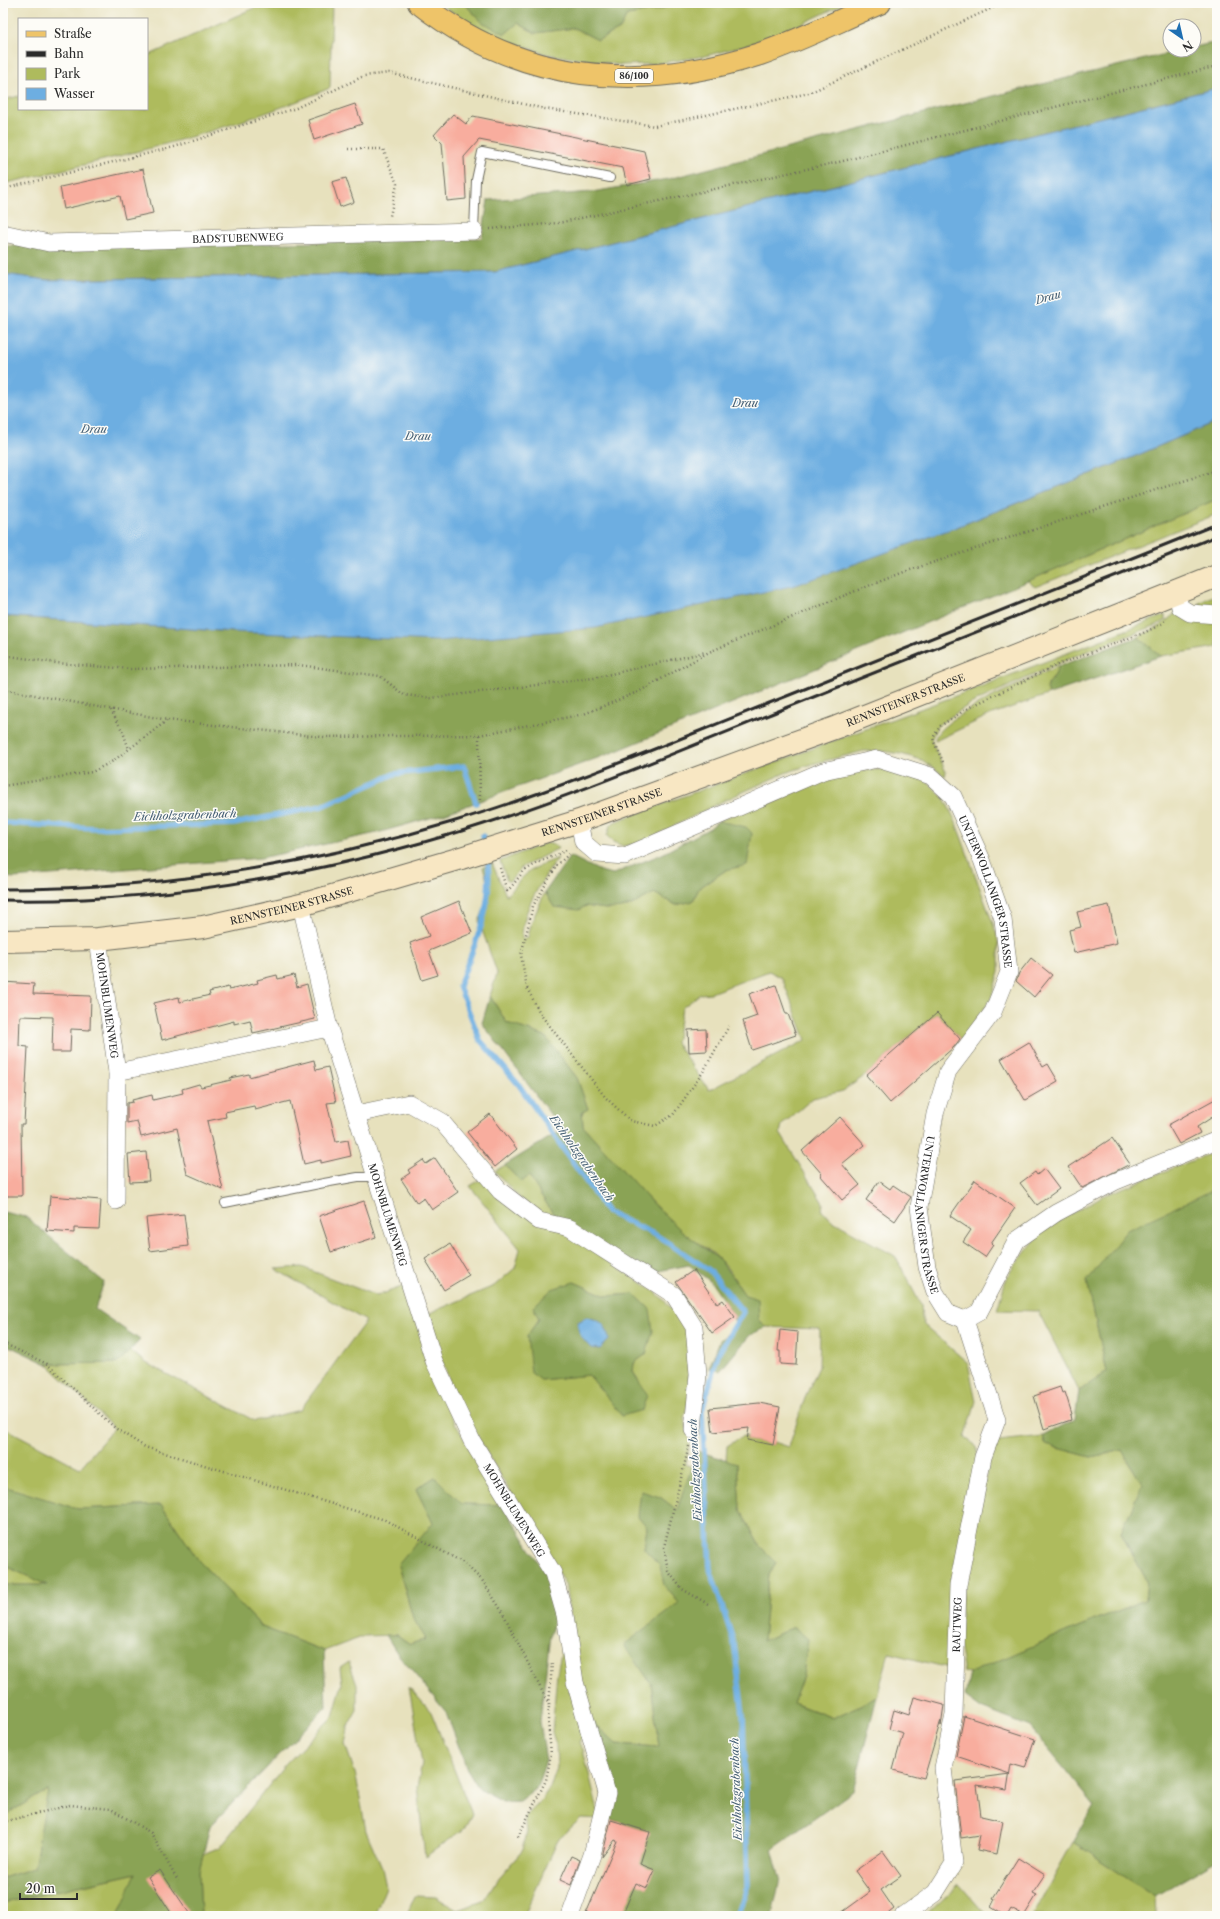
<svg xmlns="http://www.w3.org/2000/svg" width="1220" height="1919" font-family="'Libre Caslon Text',serif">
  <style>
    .green { fill: #aebb5d; stroke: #6c7344; fill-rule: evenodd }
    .forest { fill: #8aa354; stroke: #5a6740 }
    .water { fill: #6daee1; stroke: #4c6c86 }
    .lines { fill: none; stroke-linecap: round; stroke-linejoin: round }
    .stream { stroke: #6daee1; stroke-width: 5.5 }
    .building { fill: #f8ad9e }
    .service-casing { stroke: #6d6b5e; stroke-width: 10 }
    .minor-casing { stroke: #6d6b5e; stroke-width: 18 }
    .secondary-casing { stroke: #6d6b5e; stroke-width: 24 }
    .primary-casing { stroke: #6d6b5e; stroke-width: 24 }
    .path { stroke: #6d6b5e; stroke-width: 2.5; stroke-dasharray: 1 3; stroke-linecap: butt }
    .service { stroke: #fff; stroke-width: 8 }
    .minor { stroke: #fff; stroke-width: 17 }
    .secondary { stroke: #f8e7c3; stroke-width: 22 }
    .primary { stroke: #eec469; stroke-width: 22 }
    .rail { stroke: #2b2b2b; stroke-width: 3 }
    .secondary-bridge-casing { stroke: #6d6b5e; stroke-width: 24; stroke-linecap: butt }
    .secondary-bridge { stroke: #f8e7c3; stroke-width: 22 }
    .labels { text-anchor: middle; stroke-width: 3; stroke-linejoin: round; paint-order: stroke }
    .shield { fill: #fdfcf7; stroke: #6a6a68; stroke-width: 1 }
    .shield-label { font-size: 9px; font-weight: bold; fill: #2b2b2b }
    .street-label { font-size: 10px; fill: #2b2b2b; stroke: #fdfcf7 }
    .water-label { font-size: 11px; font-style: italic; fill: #455f74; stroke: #fdfcf7 }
  </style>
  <rect width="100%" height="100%" fill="#fdfcf7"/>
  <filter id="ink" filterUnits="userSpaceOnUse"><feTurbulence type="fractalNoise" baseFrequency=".025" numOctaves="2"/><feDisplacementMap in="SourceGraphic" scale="8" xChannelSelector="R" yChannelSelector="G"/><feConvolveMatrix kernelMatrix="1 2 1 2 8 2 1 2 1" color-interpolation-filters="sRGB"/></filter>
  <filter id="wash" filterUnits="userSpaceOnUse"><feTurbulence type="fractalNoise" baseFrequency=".012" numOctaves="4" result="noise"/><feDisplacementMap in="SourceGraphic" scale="16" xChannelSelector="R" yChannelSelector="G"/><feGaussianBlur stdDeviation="0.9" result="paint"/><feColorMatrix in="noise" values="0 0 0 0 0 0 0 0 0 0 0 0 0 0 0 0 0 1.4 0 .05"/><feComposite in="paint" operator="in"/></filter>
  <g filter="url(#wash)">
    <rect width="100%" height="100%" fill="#e7e1bd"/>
    <g class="green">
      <path d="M265,3h67l-2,85c-105,45 -216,70 -327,96v-84l16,-4v13h128v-53z"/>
      <path d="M439,3h25l18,19 36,1 17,10 39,-5 24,12 22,-11 7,-14 34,-6 15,-6h170l-51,24 -45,17 -45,12 -51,8 -33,1 -75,-11 -54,-19 -22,-11z"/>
      <path d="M1217,499v15l-182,73 -7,-6z"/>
      <path d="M1217,594v16l-16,-3 -2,-4z"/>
      <path d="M1178,611l39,8v28l-56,9 -23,-19 22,-11z"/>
      <path d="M1165,615v5l-8,5 -82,31 -105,48 -32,21 -7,15 15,32 -1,4 -23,-16 -21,-6 -19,-3h-18l-52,13 -27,9 -62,28 -82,42 -18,3 -10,-4 -6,-6 3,-10 4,-4 371,-137z"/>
      <path d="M1059,666l-4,9 -9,13 4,6 -58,20 -57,27c-2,-22 103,-65 124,-75z"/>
      <path d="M895,769l28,9 21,20 11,22 41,112 3,14v26l-8,27 -30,41 -24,-27 -71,62 -23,16 -30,7 -31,27 -2,8 43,70 -1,8 11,10 62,35 26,49 1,14 2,6 44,38 8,38 -11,37 12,8 1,20 -29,202 -60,-15 -12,44 -44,21 -40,-15 10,-27 -9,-49 -31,14 6,-66 7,-13 -17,-17 -19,-36 -3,-45 -11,-4 1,-14 16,-10h4v4l26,5 1,-3 15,5 16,-50 14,-30 1,-38 -54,-2c-19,-18 -27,-49 -46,-67 -11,-12 -27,-19 -39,-29 -35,-32 -66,-69 -98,-105l-1,-14 6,-3 -11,-31 -32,-42 -38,-13 -17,-27 7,-23 -18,-52c8,-15 11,-38 4,-54l9,-4 14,32c8,-5 11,-13 18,-19 9,-9 23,-13 34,-18 -17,24 -36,51 -36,81l6,-2 4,-16 13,-29 9,15 32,-1 19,3 23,-2 26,-14 22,12 17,-4 6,-13 27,-18 -8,-49 86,-38 55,-13zM769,971l13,7 24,62 -97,50 -33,-47 6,-35 18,-14 11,-1z"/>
      <path d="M546,843l9,2 4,3 -31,16 -7,4 -11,13h-3l-7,-20z"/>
      <path d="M1217,1151v37l-11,5 -119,88 20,91 -28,19 -41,-80 -41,-1 10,-34 34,-44 61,-36z"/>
      <path d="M505,1165l16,17 8,-7 26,42c-27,-5 -42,-26 -60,-46z"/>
      <path d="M487,1176l67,49 103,68 27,29 8,15 -3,63 -5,18 6,23 -4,24 6,3 -15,42 -17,-13 -13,30 -3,22 16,16 4,20 15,18 -54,42 26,38 8,64 -43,-3 -30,-28 -21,-132 -106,-178 -34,-91 69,-29 21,-18 5,-19 -50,-63zM574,1282l32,14 28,-2 12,60 -12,9 -1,9 5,7 -16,37 -33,-41 -48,5 -14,-44 12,-17z"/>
      <path d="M302,1267l75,29 27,-10 43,123 56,96 -41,-1 -27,-27 -19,12 17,34 -35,43 15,52 13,21 -16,5 -13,-9 -32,1 -41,15 -62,-24 -63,-66 -38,-56 -83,4 -75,-23v-59l77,41 34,-40 -67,-64 71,-1 12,-13 16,13 109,58 45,-11 66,-89 -91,-52z"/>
      <path d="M1043,1436l3,9 45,12 31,-7 20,34 -21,49 26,48 -2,19 -77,31 -98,42 -6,-1 -5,-27 2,-43 32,-162 6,1z"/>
      <path d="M3,1565l45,20h-45z"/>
      <path d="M563,1644l19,91 -3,8 4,6 17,70 -19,-1 -23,22 -34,76h-118l9,-20 21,1 21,13 26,-9 13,-20 27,-31 4,-19 -2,-14 15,-15 10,-15 7,-19 -1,-23 -4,-13 5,-59z"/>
      <path d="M349,1662l8,22v26l-8,14 -4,20 11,32 10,55 16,37 4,19 -12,29h-173l-2,-45 4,-17 17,-7 66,-83 47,-48 9,-32 -2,-16z"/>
      <path d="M409,1687l22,25 41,102 -9,16 -38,27 -8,-70 5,-24z"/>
      <path d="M49,1789l-15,79 -31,10v-62z"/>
      <path d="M1073,1842l83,54 1,20h-125z"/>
      <path d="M137,1873l-19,43h-115v-13z"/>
      <path d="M959,1884l28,32h-62z"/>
    </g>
    <g class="forest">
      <path d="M464,3h212l-15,6 -34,6 -7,14 -22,11 -24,-12 -39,5 -17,-10 -13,11 -23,-12z"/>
      <path d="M1217,42v46l-722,184 -448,8 -44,-6v-28l246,-2 233,-6 6,-38 104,-8 76,-13 260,-67 254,-62h12v-3z"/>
      <path d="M1217,421v78l-189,82 -414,171 -170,62 -67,19 -116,25 -247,20 -11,-1v-261l232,16 719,-104 184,-73z"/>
      <path d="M1138,637l23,19 -111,38 -4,-6 9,-13 4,-9z"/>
      <path d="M718,821l28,6 6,6 -5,32 -21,5 -27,18 -6,13 -17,4 -22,-12c-28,16 -35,19 -68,13l-7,4 -25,-3 -9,-15 25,-36 30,15 13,3 49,-20 48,-26z"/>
      <path d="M490,996l17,27 38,13 32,42 11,31 -6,3 1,14 70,78 29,27 38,29 25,35 13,4 1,21 7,7 -16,8 -30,36 -11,-3 11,-28 17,-14 -4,-8 1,-2 -23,-34 -22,-17 -41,8 -93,-56 -26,-41 -8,6 -16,-17 57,-35 -80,-107z"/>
      <path d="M1217,1188v672l-61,36 -83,-54 21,-37 -64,-78 -49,-19 -16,-12 5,-23 98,-42 77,-31 2,-19 -26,-48 21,-49 -20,-34 -31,7 -45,-12 -3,-9 32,-17 4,-28 28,-19 -20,-91 40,-51z"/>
      <path d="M3,1212l23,5 78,65 -9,27 45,31 -22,23 -71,1 -44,-21z"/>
      <path d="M574,1282l32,14 28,-2 16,15 3,22 -7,23 -12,9 -1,9 14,23 -5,15 -20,6 -33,-41 -48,5 -10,-7 -4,-37 12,-17 -6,-12 19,-18z"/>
      <path d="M697,1451l40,12 3,46 19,36 17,17 -7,13 -6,66 31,-14 14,12 -5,37 -10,27 40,15 44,-21 -24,94 -81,58 8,30 -8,37h-150l27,-84 -40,-13 -23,-103 30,28 43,3 -8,-64 -27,-38 55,-42 -15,-18 -4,-20 -16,-16 3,-22 -9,-11 3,-25 19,6 17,13z"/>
      <path d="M435,1477l27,27 41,1 58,94 -11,36 -10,86 6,40 -10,28 -16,12 -17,1 -23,-12 -13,-21 -21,-57 -49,-59 -11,-18h11l13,9 16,-5 -13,-21 -15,-53 35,-42 -17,-34z"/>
      <path d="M3,1486l75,23 83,-4 38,56 63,66 62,24 2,56 -116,119 -11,45 2,45h-83l18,-43 -133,30v-25l31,-10 14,-78 -45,26v-231h44l-44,-20z"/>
    </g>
    <g class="water">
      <path d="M1217,88v333l-79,34 -184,73 -158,57 -201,43 -158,13 -202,-9 -232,-16v-342l44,6 448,-8z"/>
      <path d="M587,1317c15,4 19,7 22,23l-9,9 -9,-1c-8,-8 -14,-14 -13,-26z"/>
    </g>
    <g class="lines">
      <g class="stream">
        <path d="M3,823l92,5 139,-4 88,-18 72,-32 70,-8 12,37"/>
        <path d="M483,836l2,10"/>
        <path d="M487,855c8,49 -11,86 -28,131l21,54 39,45 88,127 49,23 53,35 34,42 -25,42 -16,57 8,158 24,74 9,71 5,171 -11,31"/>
      </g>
    </g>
    <g id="blocks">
      <g class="building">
        <path d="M355,104l7,20 -48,16 -6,-20z"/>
        <path d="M453,114l13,10 7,-8 171,35 7,28 -24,6 -4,-17 -144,-28 -15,17 2,42 -19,2 -5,-58 -8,-8z"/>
        <path d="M143,169l10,44 -28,6 -5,-23 -56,13 -4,-22z"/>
        <path d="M346,178l8,24 -14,5 -8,-25z"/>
        <path d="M459,901l13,32 -43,18 9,24 -16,5 -12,-37 19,-7 -8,-19z"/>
        <path d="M1109,905l8,38 -43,10 -5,-23 12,-3 -4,-15z"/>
        <path d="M1031,958l21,17 -18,22 -18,-16 3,-8z"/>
        <path d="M277,975l1,4 16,-4 3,12 10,-3 8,35 -62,14 -3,-13 -16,4v-3l-72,19 -8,-37 25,-6 1,5 30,-7 -1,-3 19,-5 1,3 29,-7 -1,-3z"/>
        <path d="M3,982l31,2 -1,10 58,2 -1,34 -19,-1 -1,23h-18l1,-35 -33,-1 -1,30 9,1 -4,77h-3l1,72h-19z"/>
        <path d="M776,985l10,29h2l8,21 -44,15 -9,-29 14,-5 -8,-22z"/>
        <path d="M937,1013l23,26 -6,8 -64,56 -24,-28z"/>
        <path d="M706,1029l1,22 -18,1 -1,-22z"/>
        <path d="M1029,1042l14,25 5,-3 10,17 -33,19 -24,-41z"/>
        <path d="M314,1060l2,10 12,-3 8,35 -9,1 9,39 12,-2 3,16 -30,7v-3l-17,4 -14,-63 -35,9 -1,-4 -29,6 1,5 -19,4 16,69 -36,-16 -10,-46 -36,9 -4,-16 -10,2v-20l6,-1 -1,-2 20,-5 1,5 30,-7 -1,-4 17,-5 2,3 30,-7 -1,-2 19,-4v3z"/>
        <path d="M1217,1098v16l-20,13 3,6 -21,11 -11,-19z"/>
        <path d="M490,1114l27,35 -22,18 -28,-35z"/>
        <path d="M840,1117l25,28 -23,19 18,21 -18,15 -22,-25 2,-1 -20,-23z"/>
        <path d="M1112,1138l18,26 -48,24 -14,-21z"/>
        <path d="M146,1152l3,29 -19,1 -2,-28z"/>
        <path d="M435,1158l23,34 -26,18 -8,-12 -7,5 -16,-24 9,-6 -2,-3 15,-10 3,4z"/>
        <path d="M1044,1169l15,20 -22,16 -17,-22 15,-11 2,3z"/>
        <path d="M975,1180l40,28 -24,35 2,2 -8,12 -22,-15 8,-12 -21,-14z"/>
        <path d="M879,1181l11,8 3,-4 18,12 -16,24 -29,-21z"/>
        <path d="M50,1196l51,4 -2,29 -25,-1v5l-27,-2z"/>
        <path d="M364,1201l12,36 -45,15 -12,-36z"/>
        <path d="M184,1214l4,32 -38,5 -4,-33z"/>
        <path d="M450,1244l19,31 -25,15 -19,-31z"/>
        <path d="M694,1270l23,34 6,-4 12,17 -23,16 -36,-51z"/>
        <path d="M780,1330l18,2 -2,33 -16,-1v-13h-2z"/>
        <path d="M1060,1387l2,6 3,-1 7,22 -2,1 1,5 -27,9 -10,-33z"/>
        <path d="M759,1403l21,4 -7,38 -26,-5 2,-12 -36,4 -3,-24z"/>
        <path d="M914,1697l30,8 -3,21v-6l-17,58 -31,-8 10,-37 -14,-4 5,-19 15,5z"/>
        <path d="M964,1716l71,23 -10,29 -14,-4 -4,26 -30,-5 4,31 22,5 -6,33 -20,-4 3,-15 -19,3 -6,-57 55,-7 -54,-18z"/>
        <path d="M611,1820l39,12 -10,32 15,6 -8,18 -11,-5 -14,33h-37l32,-75 -2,-1 -13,17z"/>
        <path d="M883,1851l18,25 -20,14 13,19 -9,7h-48l33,-24 -15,-21z"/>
        <path d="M571,1856l9,4 -9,25 -11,-5z"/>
        <path d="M1018,1858l27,17 -12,18 4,2 -13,21 -13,-7 -4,7h-2l-14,-9 4,-8 -2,-1z"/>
        <path d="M160,1870l31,46h-18l-25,-39z"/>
      </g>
    </g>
  </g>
  <g filter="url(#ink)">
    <use href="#blocks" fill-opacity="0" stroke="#6d6b5e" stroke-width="1"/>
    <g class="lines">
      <g class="service-casing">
        <g id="service">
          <path d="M474,231l2,-51 6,-28 128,26"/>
          <path d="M225,1203l99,-20 34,-6h17"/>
        </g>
      </g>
      <g class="minor-casing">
        <g id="minor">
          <path id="s1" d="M3,233l46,10 425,-12"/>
          <path d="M1177,593l3,14 10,6 27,2"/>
          <path id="s2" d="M579,821l4,21 14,12 28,2 198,-85 54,-12 54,17 22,20 29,64 21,59 6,53 -16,40 -45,59 -13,43 -16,93 8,60 8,25 13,21 17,7 14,-8 38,-72 39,-27 58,-31 103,-42"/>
          <path id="s3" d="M301,905l28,123 105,333 38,80 81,132 12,42 10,67 32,111 -15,62 -22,61"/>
          <path id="s4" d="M98,939l19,133 212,-44"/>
          <path d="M356,1114l53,-11 32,18 59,70 39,30 31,7 104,67 20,32 4,47 -5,56"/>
          <path d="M116,1201l1,-129"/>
          <path id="s5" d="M903,1916l32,-23 19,-30 -11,-95 11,-54 4,-129 25,-128 14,-37 -32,-100"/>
        </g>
      </g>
      <g class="secondary-casing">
        <g id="secondary">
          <path id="s6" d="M521,839l58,-18 258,-94 380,-151"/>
          <path id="s7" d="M3,941l95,-2 105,-12 98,-22 160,-47"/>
        </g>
      </g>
      <g class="primary-casing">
        <path id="primary" d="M419,3c102,80 219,90 341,51 41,-14 80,-34 120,-51"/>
      </g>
      <g class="path">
        <path d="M348,149h35l14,35 -7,32"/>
        <path d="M3,189l171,-42 122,-39 68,-32 25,-3 156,36 110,17 154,-33 194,-90"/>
        <path d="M490,229l68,-6 281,-61 378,-96"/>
        <path d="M3,655l53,8 75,6 168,-4 81,11 24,19 27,3 163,-20 112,-26"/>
        <path d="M3,689l165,31 154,17 157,-2 105,-21 56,-23 69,-39 144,-60 51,-20 313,-102"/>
        <path d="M111,710l12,22 6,17"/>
        <path d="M479,735l1,67"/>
        <path d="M943,762l-9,-20 -1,-4 7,-12 30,-19 87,-42 84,-31 19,-9 6,-6"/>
        <path d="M3,786l89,-14 21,-11 55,-41"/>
        <path d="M569,854l-12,11 -24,41 -12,49 6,33 14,27 65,83 25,23 24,5 18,-11 30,-43 26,-46"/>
        <path d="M500,868l7,23c7,-6 13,-17 19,-21 13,-9 28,-13 42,-21"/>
        <path d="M3,1343l44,21 68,64 30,19 240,73 79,43 18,17 21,33 46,92"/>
        <path d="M689,1446l-25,101 4,24 14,18 28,16"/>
        <path d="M3,1822l67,-17 41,4 40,24 27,48"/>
        <path d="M518,1837l28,-57 5,-26 -3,-33 4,-59"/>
      </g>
      <use href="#service" class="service"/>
      <use href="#minor" class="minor"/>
      <use href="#secondary" class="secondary"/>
      <use href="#primary" class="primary"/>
      <g class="rail">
        <path d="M3,889c152,0 304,-23 449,-67 112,-34 221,-81 330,-124 145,-58 290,-116 435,-174"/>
        <path d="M3,900c151,3 304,-23 449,-66 110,-33 217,-79 324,-122 147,-58 294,-117 441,-176"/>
      </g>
      <g class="secondary-bridge-casing">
        <path id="secondary-bridge" d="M461,858l60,-19"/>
      </g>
      <use href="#secondary-bridge" class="secondary-bridge"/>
    </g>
  </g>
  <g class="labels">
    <rect class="shield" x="615" y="69" width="38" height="14" rx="3"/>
    <g class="shield-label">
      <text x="634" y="79">86/100</text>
    </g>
    <g class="street-label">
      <text dy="4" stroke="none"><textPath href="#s1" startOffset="236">BADSTUBENWEG</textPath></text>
      <text dy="4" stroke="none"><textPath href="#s6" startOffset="409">RENNSTEINER STRASSE</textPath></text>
      <text dy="4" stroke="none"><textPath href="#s6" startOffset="85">RENNSTEINER STRASSE</textPath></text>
      <text dy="4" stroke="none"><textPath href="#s2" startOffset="527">UNTERWOLLANIGER STRASSE</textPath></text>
      <text dy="4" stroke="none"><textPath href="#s7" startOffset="292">RENNSTEINER STRASSE</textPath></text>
      <text dy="4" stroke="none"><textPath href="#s4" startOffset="67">MOHNBLUMENWEG</textPath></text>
      <text dy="4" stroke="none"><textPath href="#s2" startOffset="876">UNTERWOLLANIGER STRASSE</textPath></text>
      <text dy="4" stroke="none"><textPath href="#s3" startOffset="322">MOHNBLUMENWEG</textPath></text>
      <text dy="4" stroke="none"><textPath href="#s3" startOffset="645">MOHNBLUMENWEG</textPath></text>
      <text dy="4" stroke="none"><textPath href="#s5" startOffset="315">RAUTWEG</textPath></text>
    </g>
    <g class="water-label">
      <text transform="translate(1048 297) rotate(-15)" y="4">Drau</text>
      <text x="745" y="407">Drau</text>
      <text transform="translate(94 429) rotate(1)" y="4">Drau</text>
      <text transform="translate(418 436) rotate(1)" y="4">Drau</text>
      <text transform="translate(185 815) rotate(-2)" y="4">Eichholzgrabenbach</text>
      <text transform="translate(582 1158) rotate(55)" y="4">Eichholzgrabenbach</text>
      <text transform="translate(695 1470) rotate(-93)" y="4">Eichholzgrabenbach</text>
      <text transform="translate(736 1789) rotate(-92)" y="4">Eichholzgrabenbach</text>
    </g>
  </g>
  <rect width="1220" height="1919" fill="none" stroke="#fdfcf7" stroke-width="16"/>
  <rect x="18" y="18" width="130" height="92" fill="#fdfcf7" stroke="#a9a8a5"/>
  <rect x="26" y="31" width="20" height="6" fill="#eec469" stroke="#a9a8a5"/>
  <text x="54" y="38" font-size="12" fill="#2b2b2b">Straße</text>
  <rect x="26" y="51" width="20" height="6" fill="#2b2b2b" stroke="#a9a8a5"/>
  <text x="54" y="58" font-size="12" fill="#2b2b2b">Bahn</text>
  <rect x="26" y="68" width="20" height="12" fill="#aebb5d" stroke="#a9a8a5"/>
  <text x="54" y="78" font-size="12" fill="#2b2b2b">Park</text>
  <rect x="26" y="88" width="20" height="12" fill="#6daee1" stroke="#a9a8a5"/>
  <text x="54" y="98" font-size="12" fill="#2b2b2b">Wasser</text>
  <g transform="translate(1182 38) rotate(146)"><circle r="19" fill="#fdfcf7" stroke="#a9a8a5"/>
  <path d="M0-3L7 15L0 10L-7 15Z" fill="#1f6fb2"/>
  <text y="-6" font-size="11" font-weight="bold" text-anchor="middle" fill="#2b2b2b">N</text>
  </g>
  <path d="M20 1893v6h57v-6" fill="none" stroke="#2b2b2b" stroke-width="2"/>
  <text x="26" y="1893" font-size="12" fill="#2b2b2b" stroke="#fdfcf7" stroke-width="3" paint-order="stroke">20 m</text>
</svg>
